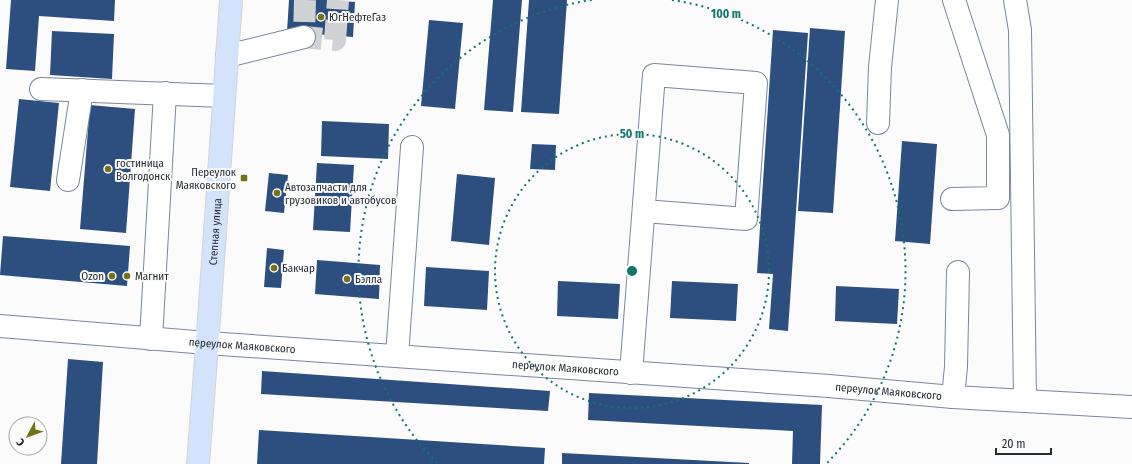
<svg xmlns="http://www.w3.org/2000/svg" width="1132" height="464" font-family="'Fira Sans Condensed',sans-serif">
  <style>
    .building { fill: #2d4f80 }
    .lines { fill: none; stroke-linecap: round; stroke-linejoin: round }
    .minor-tunnel { stroke: #d0d2d3; stroke-width: 22; stroke-dasharray: 22 11; stroke-linecap: butt }
    .minor-casing { stroke: #79879c; stroke-width: 24 }
    .major-casing { stroke: #d4d5d6; stroke-width: 24 }
    .minor { stroke: #fff; stroke-width: 22 }
    .major { stroke: #d2e3fb; stroke-width: 22 }
    .ring { fill: none; stroke: #0f766e; stroke-width: 2; stroke-dasharray: 2 4 }
    .poi-dot { fill: #747215; stroke: #fbfbfb; stroke-width: 1.5 }
    .labels { text-anchor: middle; stroke-width: 4; stroke-linejoin: round; paint-order: stroke }
    .poi-label { font-size: 11px; fill: #262c34; stroke: #fbfbfb; text-anchor: start }
    .street-label { font-size: 11px; fill: #262c34; stroke: #fbfbfb }
    .centre { fill: #0f766e; stroke: #fbfbfb; stroke-width: 2 }
    .ring-label { font-size: 12px; text-anchor: middle; font-weight: bold; fill: #0f766e; stroke: #fbfbfb; stroke-width: 4; stroke-linejoin: round; paint-order: stroke }
  </style>
  <rect width="100%" height="100%" fill="#fbfbfb"/>
  <g class="building">
    <path d="M11,0h104l-1,21 -75,-5 -4,55 -29,-2z"/>
    <path d="M289,0h39l27,2 -2,35 -66,-5z"/>
    <path d="M493,0h29l-9,112 -29,-2z"/>
    <path d="M529,0h38l-8,114 -38,-2z"/>
    <path d="M429,20l34,3 -8,86 -34,-3z"/>
    <path d="M810,28l35,3 -12,182 -35,-2z"/>
    <path d="M773,30l35,3 -20,298 -19,-2 4,-55 -16,-1z"/>
    <path d="M52,31l62,3 -2,45 -62,-4z"/>
    <path d="M19,99l40,4 -9,88 -40,-4z"/>
    <path d="M90,105l45,4 -9,124 -46,-4z"/>
    <path d="M322,121l67,3 -1,35 -67,-3z"/>
    <path d="M902,141l35,3 -7,100 -35,-3z"/>
    <path d="M532,144l24,1 -1,25 -25,-1z"/>
    <path d="M317,163l37,2 -4,67 -37,-2z"/>
    <path d="M269,173l19,2 -4,38 -19,-2z"/>
    <path d="M457,174l38,4 -6,67 -38,-4z"/>
    <path d="M3,236l127,10 -3,40 -127,-11z"/>
    <path d="M267,248l17,2 -3,38 -17,-1z"/>
    <path d="M317,260l63,5 -1,34 -64,-5z"/>
    <path d="M426,267l63,4 -2,39 -63,-4z"/>
    <path d="M558,281l62,3 -2,35 -61,-3z"/>
    <path d="M672,281l66,3 -2,37 -66,-3z"/>
    <path d="M836,286l63,3 -2,35 -62,-3z"/>
    <path d="M68,359l35,3 -6,102h-36z"/>
    <path d="M262,371l288,20 -2,20 -287,-17z"/>
    <path d="M589,393l233,12 -2,59h-28l1,-33 -205,-11z"/>
    <path d="M259,430l286,18 -1,16h-287z"/>
    <path d="M562,453l187,10v1h-187z"/>
  </g>
  <g class="lines">
    <path class="minor-tunnel" d="M305,0l-1,37 31,3 3,-40"/>
    <g class="minor-casing">
      <g id="minor">
        <path d="M1015,0l5,30 5,371"/>
        <path d="M227,56l77,-19"/>
        <path d="M41,89l183,7"/>
        <path d="M878,123l2,-56 7,-67"/>
        <path d="M68,180l14,-90"/>
        <path d="M952,199l46,-1v-63l-44,-135"/>
        <path id="s1" d="M0,326l207,17 622,43 124,11 179,10"/>
        <path d="M151,339l14,-246"/>
        <path d="M397,356l15,-209"/>
        <path d="M631,373c8,-100 15,-199 23,-298l102,8 -10,136 -102,-8"/>
        <path d="M953,397l3,-30 2,-95"/>
      </g>
    </g>
    <g class="major-casing">
      <g id="major">
        <path id="s2" d="M198,464l11,-145 22,-319"/>
      </g>
    </g>
    <use href="#minor" class="minor"/>
    <use href="#major" class="major"/>
  </g>
  <g class="ring">
    <circle cx="632" cy="271" r="137"/>
    <path d="M437 463A274 274 0 0 1 592 0M672 0A274 274 0 0 1 827 463"/>
  </g>
  <g class="poi-dot">
    <circle cx="321" cy="17" r="4"/>
    <circle cx="108" cy="169" r="4"/>
    <rect x="240" y="174" width="8" height="8" rx="2"/>
    <circle cx="277" cy="193" r="4"/>
    <circle cx="274" cy="268" r="4"/>
    <circle cx="112" cy="276" r="4"/>
    <circle cx="127" cy="276" r="4"/>
    <circle cx="347" cy="279" r="4"/>
  </g>
  <g class="labels">
    <g class="poi-label">
      <text x="329" y="21">ЮгНефтеГаз</text>
      <text x="116" y="167">гостиница<tspan x="116" dy="13">Волгодонск</tspan></text>
      <text x="236" y="176" text-anchor="end">Переулок<tspan x="236" dy="13">Маяковского</tspan></text>
      <text x="285" y="191">Автозапчасти для<tspan x="285" dy="13">грузовиков и автобусов</tspan></text>
      <text x="282" y="272">Бакчар</text>
      <text x="104" y="280" text-anchor="end">Ozon</text>
      <text x="135" y="280">Магнит</text>
      <text x="355" y="283">Бэлла</text>
    </g>
    <g class="street-label">
      <text dy="4" stroke="none"><textPath href="#s2" startOffset="233">Степная улица</textPath></text>
      <text dy="4" stroke="none"><textPath href="#s1" startOffset="243">переулок Маяковского</textPath></text>
      <text dy="4" stroke="none"><textPath href="#s1" startOffset="567">переулок Маяковского</textPath></text>
      <text dy="4" stroke="none"><textPath href="#s1" startOffset="891">переулок Маяковского</textPath></text>
    </g>
  </g>
  <circle cx="632" cy="271" r="6" class="centre"/>
  <g class="ring-label">
    <text x="726" y="18">100 m</text>
    <text x="632" y="138">50 m</text>
  </g>
  <g transform="translate(28 436) rotate(229)"><circle r="19" fill="#fbfbfb" stroke="#a6a8ab"/>
  <path d="M0-3L7 15L0 10L-7 15Z" fill="#747215"/>
  <text y="-6" font-size="11" font-weight="bold" text-anchor="middle" fill="#262c34">С</text>
  </g>
  <path d="M996 448v6h55v-6" fill="none" stroke="#262c34" stroke-width="2"/>
  <text x="1002" y="448" font-size="12" fill="#262c34" stroke="#fbfbfb" stroke-width="3" paint-order="stroke">20 m</text>
</svg>
